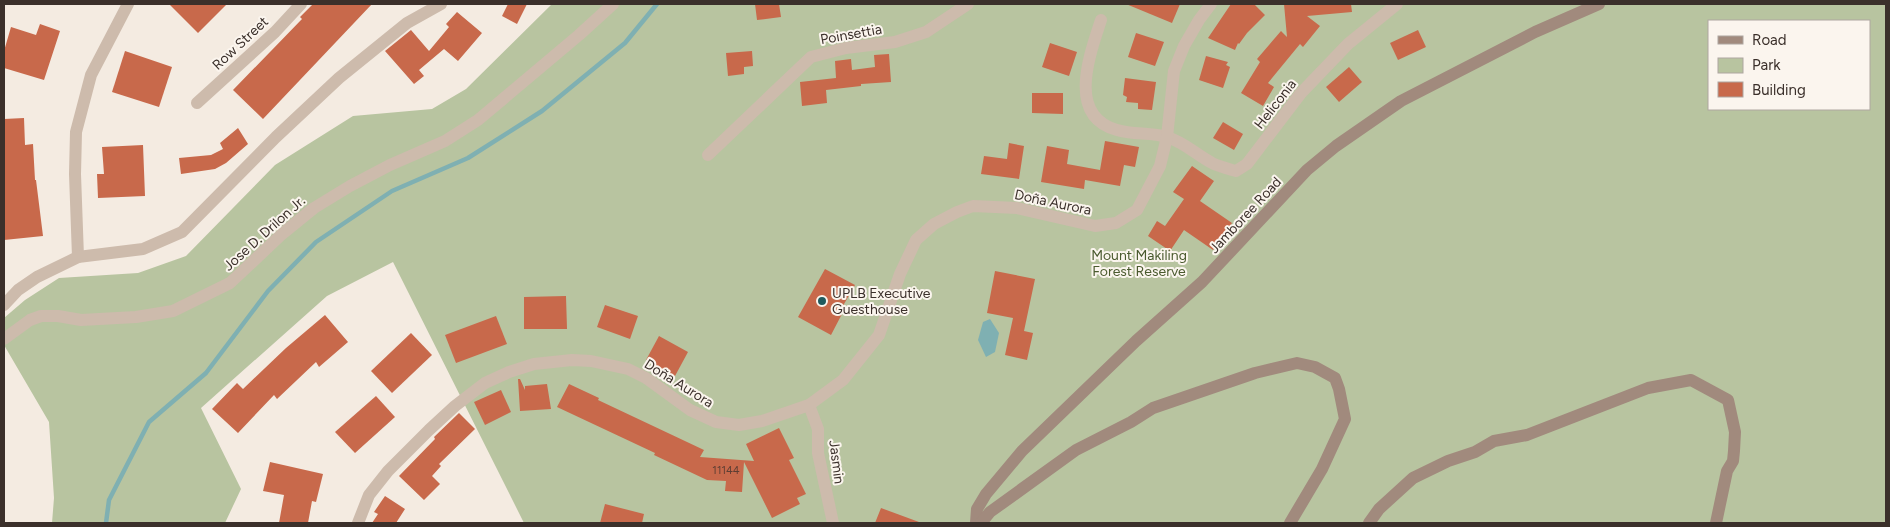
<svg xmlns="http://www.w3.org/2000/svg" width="1890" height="527" font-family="Figtree,sans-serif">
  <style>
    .green { fill: #b8c4a0; fill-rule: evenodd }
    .water { fill: #7fb0b2 }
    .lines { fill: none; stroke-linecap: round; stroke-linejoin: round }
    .stream { stroke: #7fb0b2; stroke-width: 4.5 }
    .building { fill: #c8694b }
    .street { stroke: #cdbbac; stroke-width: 12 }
    .secondary { stroke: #a18a7d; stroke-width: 12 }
    .poi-dot { fill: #1f5a5e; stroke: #fbf5ee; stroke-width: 2 }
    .labels { text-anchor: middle; stroke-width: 4; stroke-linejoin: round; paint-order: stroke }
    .number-label { font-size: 11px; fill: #5e3e33 }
    .street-label { font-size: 14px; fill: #3b302b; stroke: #fbf5ee }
    .park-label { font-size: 14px; fill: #4a5a2e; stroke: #fbf5ee }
    .poi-label { font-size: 14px; fill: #3b302b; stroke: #fbf5ee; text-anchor: start }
  </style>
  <rect width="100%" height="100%" fill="#f4ebe1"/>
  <path class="green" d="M552,4h1334v519h-1362l-131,-261 -66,34 -126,112 40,81 -16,34h-173l2,-25 -5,-76 -45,-77v-27l21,-18 34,-22 79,-5 48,-17 89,-91 78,-49 79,-7 34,-20zM1709,21h160v88h-160z"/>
  <path class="water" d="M990,319l9,14 -4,19 -9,5 -8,-17 5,-18z"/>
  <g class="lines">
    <path class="stream" d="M106,523l3,-23 40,-78 57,-49 62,-82 48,-49 76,-51 76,-33 74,-47 83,-68 32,-39"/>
  </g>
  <g class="building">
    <path d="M169,4h58l-29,29z"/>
    <path d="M313,4h59l-109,115 -30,-29 69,-71 -2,-2z"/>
    <path d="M508,4h19l-10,20 -15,-8z"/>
    <path d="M755,4h24l2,13 -24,3z"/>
    <path d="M1126,4h54l-8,19z"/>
    <path d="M1231,4h23l11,11 -18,18 -8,11 -1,-1 -3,7 -27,-12z"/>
    <path d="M1284,4h67l1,8 -45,4 13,10 -17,21 -3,-3 -32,39 6,4 -11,19 -22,-13 19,-31 -3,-3 24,-28 6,6z"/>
    <path d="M457,12l25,21 -24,28 -14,-12 -25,21 5,6 -10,8 -29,-33 26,-21 18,21 20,-24 -3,-3z"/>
    <path d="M40,24l20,7 -16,49 -40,-12v-17l7,-24 25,8z"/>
    <path d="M1418,30l8,17 -28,13 -8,-17z"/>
    <path d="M1136,33l28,9 -9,24 -27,-9z"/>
    <path d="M1050,43l27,9 -8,24 -27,-9z"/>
    <path d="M125,51l47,16 -13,40 -47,-15z"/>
    <path d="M752,51l1,15 -9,1v7l-16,2 -2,-23z"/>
    <path d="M889,54l2,28 -30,2v2l-35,4 1,13 -25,3 -2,-24 36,-4 -1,-17 16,-2 1,11 23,-3 -1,-12z"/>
    <path d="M1206,56l22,6 -2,3 4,2 -7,21 -24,-8z"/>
    <path d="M1349,67l13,15 -23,20 -13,-15z"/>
    <path d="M1125,78l31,4 -4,28 -14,-1v-6l-12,-1 1,-5 -4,-2z"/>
    <path d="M1032,93h31v21l-31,-1z"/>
    <path d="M24,118l1,27 8,-1 2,36h1l7,56 -39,4v-121z"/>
    <path d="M1223,122l20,12 -9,16 -21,-12z"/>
    <path d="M238,128l10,16 -22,19 -11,6 -34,5 -2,-16 32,-3 12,-6 -3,-6z"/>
    <path d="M1105,141l34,6 -4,20 -11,-2 -4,21 -35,-6 -1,9 -43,-7 6,-36 22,4 -2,14 33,6z"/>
    <path d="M1009,143l15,3 -5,33 -38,-5 3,-18 23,3z"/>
    <path d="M143,145l2,51 -47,2 -1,-24h7l-2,-27z"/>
    <path d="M1192,166l22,15 -14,20 32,22 -19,27 -29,-20 -14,21 -22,-15 9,-15 8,5 19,-27 -11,-7z"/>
    <path d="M825,269l30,16 -15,26 3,1 -12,23 -33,-18z"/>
    <path d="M995,271l40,8 -11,52 9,2 -6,27 -22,-5 8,-37 -26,-5z"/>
    <path d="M566,296l1,33h-43v-32z"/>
    <path d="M605,305l33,11 -8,23 -33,-12z"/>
    <path d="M325,315l23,27 -29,25 -3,-5 -39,37 -3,-4 -36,38 -26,-24 25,-26 6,6 43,-41z"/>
    <path d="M496,316l11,28 -51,19 -11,-28z"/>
    <path d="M411,333l21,22 -40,38 -21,-22z"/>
    <path d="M659,336l29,16 -13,24 -29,-16z"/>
    <path d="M518,379h2l5,11v-4l22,-2 4,25 -31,2z"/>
    <path d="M569,384l30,14 -1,2 106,50 -4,7 54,4 -8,-17 33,-16 15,30 -5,2 17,34 -9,4 3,6 -28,14 -28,-56 -2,30 -17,-1 1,-10 -19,-1 -53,-25 1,-2 -98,-46z"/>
    <path d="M501,390l10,22 -26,13 -11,-23z"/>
    <path d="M376,396l19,21 -40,36 -20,-21z"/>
    <path d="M459,413l16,16 -36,35 2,2 -9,10 8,8 -16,16 -25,-24 36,-37 -1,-2z"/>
    <path d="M270,462l53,12 -7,28 -4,-1 -4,22h-29l5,-28 -21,-4z"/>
    <path d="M385,496l20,13 -9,14h-24l6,-9 -4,-2z"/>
    <path d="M605,504l39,10 -2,9h-42z"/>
    <path d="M881,508l38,14v1h-44z"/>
  </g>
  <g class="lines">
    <g class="street">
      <path d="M1101,20c-11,34 -35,96 16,110 16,5 34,2 50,7 17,5 31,19 47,27 7,3 15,5 22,7l11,-7 54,-71 47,-49 49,-40"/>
      <path d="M197,103l78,-71 26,-28"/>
      <path d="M708,155l103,-98 35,-9 49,-6 31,-10 42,-28"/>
      <path d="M78,257l-3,-83 1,-42 15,-57 37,-71"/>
      <path d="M4,305l14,-15 19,-13 41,-20 65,-8 39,-17 94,-95 63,-59 68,-55 34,-19"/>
      <path d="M4,339l26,-19 11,-4h17l23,4 55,-3 37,-6 57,-28 52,-49 32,-26 36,-22 40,-21 55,-24 33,-21 101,-85 34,-31"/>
      <path d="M809,405l9,24v24l15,70"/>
      <path d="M358,523l11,-28 19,-24 41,-41 26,-24 30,-23 24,-11 25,-8 38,-4 19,1 37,8 18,9 44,32 26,12 23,3 23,-4 47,-16 34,-25 36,-45 21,-61 16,-34 18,-16 23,-12 16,-6 44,2 78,18 21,-3 21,-13 23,-44 7,-29 7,-66 10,-25 15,-26 12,-16"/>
    </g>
    <g class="secondary">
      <path d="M976,523l1,-14 9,-15 36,-43 114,-110 66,-59 105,-112 29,-24 65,-45 134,-69 64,-28"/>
      <path d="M981,523l9,-11 86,-62 55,-28 22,-14 102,-35 42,-10 18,4 20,11 4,11 6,30 -23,50 -32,54"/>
      <path d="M1369,523l10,-14 34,-31 35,-17 27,-9 19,-11 33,-6 121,-47 43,-8 37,20 7,32 -1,19 -1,10 -6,10 -11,52"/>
    </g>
  </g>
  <circle class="poi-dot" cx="822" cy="301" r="5"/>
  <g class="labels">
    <g class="number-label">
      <text x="726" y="474">11144</text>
    </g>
    <g class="street-label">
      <text transform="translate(851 34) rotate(-10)" y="5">Poinsettia</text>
      <text transform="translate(240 43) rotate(-43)" y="5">Row Street</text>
      <text transform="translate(1275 104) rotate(-52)" y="5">Heliconia</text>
      <text transform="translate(1053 202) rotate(12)" y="5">Doña Aurora</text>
      <text transform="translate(1245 215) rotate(-47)" y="5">Jamboree Road</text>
      <text transform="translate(264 233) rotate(-42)" y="5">Jose D. Drilon Jr.</text>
      <text transform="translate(679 383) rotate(32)" y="5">Doña Aurora</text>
      <text transform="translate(837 462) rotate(83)" y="5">Jasmin</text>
    </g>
    <g class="park-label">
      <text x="1139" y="260">Mount Makiling<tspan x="1139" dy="16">Forest Reserve</tspan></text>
    </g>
    <g class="poi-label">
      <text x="832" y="298">UPLB Executive<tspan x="832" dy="16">Guesthouse</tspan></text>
    </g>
  </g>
  <rect width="1890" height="527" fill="none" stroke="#3b302b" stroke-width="10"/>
  <rect x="1708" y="20" width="162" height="90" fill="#fbf5ee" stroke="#aea6a0"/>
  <rect x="1718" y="36" width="25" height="8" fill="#a18a7d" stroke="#aea6a0"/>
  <text x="1752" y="45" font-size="15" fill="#3b302b">Road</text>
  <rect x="1718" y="58" width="25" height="15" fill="#b8c4a0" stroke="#aea6a0"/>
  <text x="1752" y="70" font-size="15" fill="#3b302b">Park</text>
  <rect x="1718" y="82" width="25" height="15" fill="#c8694b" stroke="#aea6a0"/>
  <text x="1752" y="95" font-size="15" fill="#3b302b">Building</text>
</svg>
